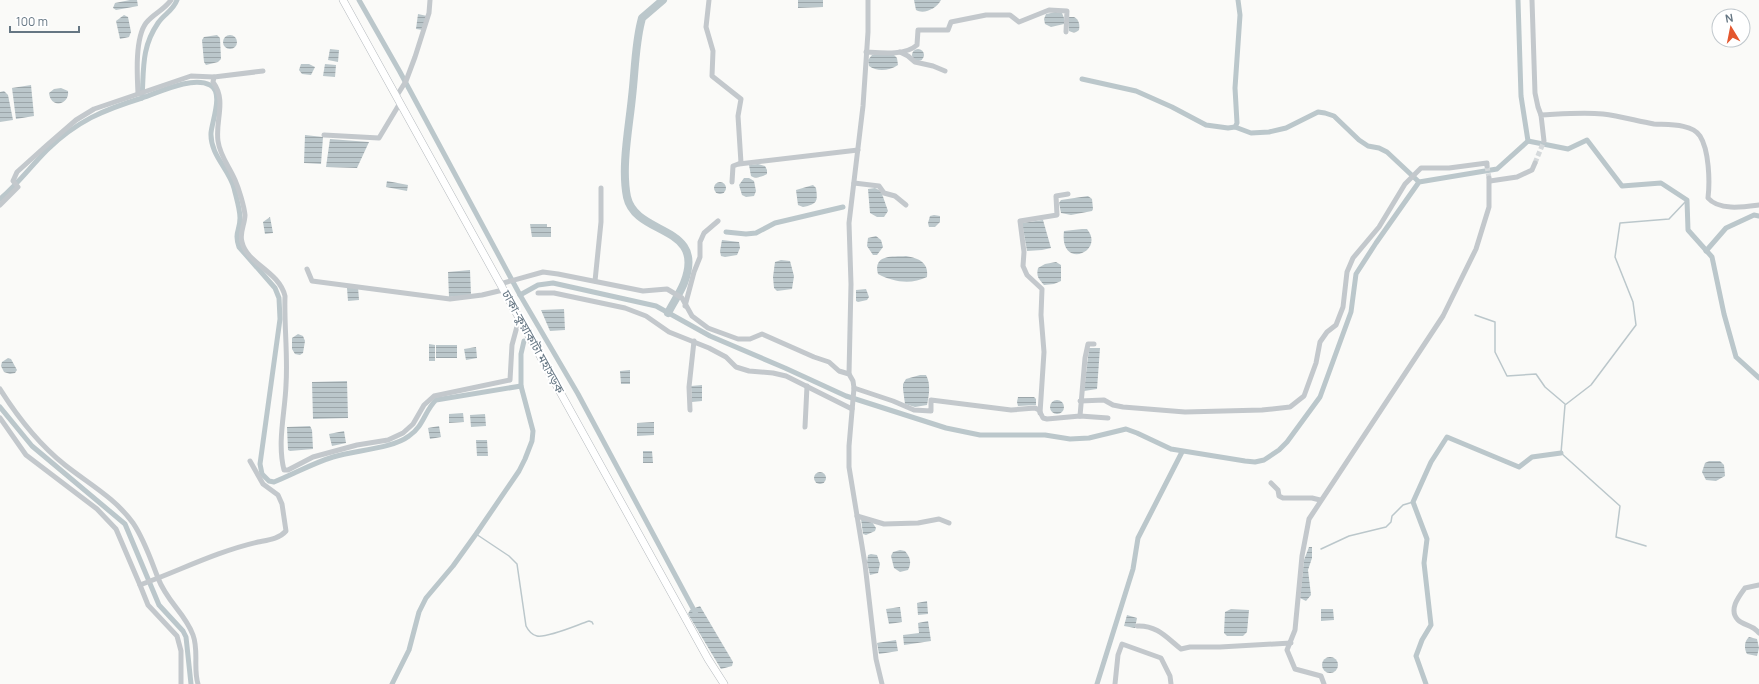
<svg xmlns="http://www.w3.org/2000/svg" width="1759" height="684" font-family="Manrope,'Noto Sans Bengali',sans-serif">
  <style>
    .water { fill: url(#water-rules) }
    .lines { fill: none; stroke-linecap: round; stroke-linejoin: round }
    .stream { stroke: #bbc7cb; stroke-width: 1.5 }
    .canal { stroke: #bbc7cb; stroke-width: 5 }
    .river { stroke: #bbc7cb; stroke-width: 8 }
    .minor-tunnel { stroke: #d5d9db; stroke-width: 5; stroke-dasharray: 5 2.5; stroke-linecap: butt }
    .major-casing { stroke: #b5babe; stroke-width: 8 }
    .minor { stroke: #c3c8cc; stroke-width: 5 }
    .major { stroke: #fff; stroke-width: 7 }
    .labels { text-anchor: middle; stroke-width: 4; stroke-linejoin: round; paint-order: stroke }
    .street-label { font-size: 12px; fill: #657683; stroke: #fff }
  </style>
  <defs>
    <pattern id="water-rules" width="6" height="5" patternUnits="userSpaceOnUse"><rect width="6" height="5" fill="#bbc7cb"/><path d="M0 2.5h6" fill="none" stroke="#9ca6aa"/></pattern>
  </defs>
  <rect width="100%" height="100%" fill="#fafaf8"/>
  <g class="water">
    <path d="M130,0h7l1,6 -22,4 -3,-2 2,-5z"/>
    <path d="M798,0h25v7l-25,1z"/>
    <path d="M914,0h27c-4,8 -17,15 -25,10z"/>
    <path d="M1056,12l6,1 2,5v6l-13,3 -6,-3 -1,-5 2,-5z"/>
    <path d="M418,14l9,2 -4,14 -7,-1z"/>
    <path d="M124,15l4,2 3,15 -2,5 -9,2 -4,-18z"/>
    <path d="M1068,17h6c5,2 6,8 5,13 -3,3 -6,3 -10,1z"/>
    <circle cx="230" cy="42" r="7"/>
    <path d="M217,35l3,3 1,21 -3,3 -12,3 -2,-3 -2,-22 2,-3z"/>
    <path d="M330,49l9,1 -1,12 -10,-2z"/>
    <circle cx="918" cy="55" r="6"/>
    <path d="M893,54l4,4 1,7c-9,6 -21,7 -29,1l-1,-6 4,-5z"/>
    <path d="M301,64h8l6,3 -4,8 -9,-1 -3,-4z"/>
    <path d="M325,64l11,1 -1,12 -12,-1z"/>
    <path d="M31,85l3,31 -18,3 -4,-31z"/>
    <path d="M61,88l7,3c2,13 -17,19 -19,2l5,-4z"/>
    <path d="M4,91l4,4 5,25 -13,2v-30z"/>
    <path d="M305,135l18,2 -2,27 -17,-1z"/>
    <path d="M330,139l39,3 -12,26 -31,-1z"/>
    <path d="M758,164l7,2 2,4v4c-5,3 -11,5 -16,2l-2,-11z"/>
    <path d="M744,178h5l5,3 2,10 -2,5 -8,1 -4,-2 -3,-10z"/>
    <path d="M387,181l21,4 -1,6 -21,-4z"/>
    <circle cx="720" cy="188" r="6"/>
    <path d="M813,185l3,3c2,14 1,16 -13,19l-5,-2 -2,-15z"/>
    <path d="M875,188l6,3 7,20 -4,6h-7l-7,-4 -2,-24z"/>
    <path d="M1088,196l4,3 1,10 -1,2 -21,4 -10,-2 -2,-10 2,-3z"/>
    <path d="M934,215l6,1v6l-5,5h-6l-1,-4 2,-7z"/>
    <path d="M270,217l3,16 -8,1 -2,-12z"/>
    <path d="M1043,220l8,28 -9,2 -15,1 -5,-28z"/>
    <path d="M530,224h17v3h4v10h-19z"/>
    <path d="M1082,229h5c19,23 -28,42 -23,2z"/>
    <path d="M876,236l5,4 2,7 -6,8h-4l-6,-9 1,-8z"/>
    <path d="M722,240l17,2 1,6 -3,7 -12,2 -4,-1 -1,-5z"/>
    <path d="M906,256c13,2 23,7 21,21 -16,8 -34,5 -49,-3 -5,-20 14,-17 28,-18z"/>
    <path d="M781,260l9,1 4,15 -2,13 -15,2 -3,-3 -1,-11 2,-15z"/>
    <path d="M1056,262l5,3v16l-7,3 -10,1c-5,-6 -8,-8 -6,-17l7,-4z"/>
    <path d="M470,270l1,25 -22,2 -1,-25z"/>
    <path d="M358,287l1,13 -11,1 -1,-13z"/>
    <path d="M866,289l3,8 -2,3 -9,2 -2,-1v-11z"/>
    <path d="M564,309l1,21 -15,1 -9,-21z"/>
    <path d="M298,334l5,2 2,5 -2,12 -3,2 -5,-1 -3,-5v-11z"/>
    <path d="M429,344l6,1v16h-6z"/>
    <rect x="436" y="345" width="21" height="13"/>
    <path d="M476,347l1,11 -11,2 -2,-11z"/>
    <path d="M1089,348h11l-3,41 -13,2z"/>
    <path d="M8,358l3,1 6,11 -2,3 -5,1 -6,-2 -3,-6 1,-4z"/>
    <path d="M630,370v14h-9l-1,-13z"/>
    <path d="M920,375h6c5,9 3,20 1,30l-12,2 -10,-3 -2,-15v-5l3,-5z"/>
    <path d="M347,381l1,37 -35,1 -1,-37z"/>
    <path d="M702,385v16l-10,1 -1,-16z"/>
    <path d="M1018,397h16l2,2v6l-18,1 -1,-4z"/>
    <circle cx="1057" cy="407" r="7"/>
    <path d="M463,413l1,9 -15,1v-9z"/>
    <path d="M485,414l1,12 -15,1 -1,-12z"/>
    <path d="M654,422v13l-17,1v-13z"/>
    <path d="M310,426l2,4 1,19 -23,2 -2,-1 -1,-23z"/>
    <path d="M439,426l2,11 -11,2 -2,-11z"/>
    <path d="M344,431l2,12 -14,3 -3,-12z"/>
    <path d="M476,440h11l1,16h-11z"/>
    <path d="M643,451h9l1,12h-10z"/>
    <path d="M1720,461l4,4 1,11 -9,5 -10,-1 -4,-8 3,-9 4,-2z"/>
    <circle cx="820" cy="478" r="6"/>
    <path d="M861,519l11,3 4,6 -1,3 -9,4 -3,-1z"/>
    <path d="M1309,547h3v11l-4,12 3,25 -5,6 -6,-3 4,-38z"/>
    <path d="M900,550l5,1c5,6 7,11 3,19l-8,2 -6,-4 -3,-12 2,-4z"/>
    <path d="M871,554l6,1 3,9 -2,9 -8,2 -3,-13 1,-7z"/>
    <path d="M927,601l1,13 -10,1 -1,-12z"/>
    <path d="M700,606l33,56 -1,4 -11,3 -33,-55 2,-4z"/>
    <path d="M900,607l2,15 -13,2 -3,-15z"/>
    <path d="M1231,609l18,1 -2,22 -4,4h-16l-3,-3 1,-21z"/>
    <path d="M1321,609h12l1,11 -13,1z"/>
    <path d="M1127,615l10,3 -2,10 -11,-2z"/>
    <path d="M928,621l3,20 -27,4 -1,-10 16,-2 -1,-10z"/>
    <path d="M1749,637l8,2 2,9 -2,8 -10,-2c-3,-5 -3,-13 2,-17z"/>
    <path d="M896,640l2,11 -19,3 -2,-11z"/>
    <circle cx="1330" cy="665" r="8"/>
  </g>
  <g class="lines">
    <g class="stream">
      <path d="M1475,315l20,7v30l12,24 29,-2 9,13 20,17"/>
      <path d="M476,534l33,22 8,8 9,62c2,4 6,9 11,10 11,2 40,-11 52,-15l3,1 1,2"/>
      <path d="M1646,546l-30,-9 4,-31 -59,-53 4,-48 26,-20 45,-60 -3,-23 -18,-45 5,-34 49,-4 18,-19"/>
      <path d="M1321,549l28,-13 37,-9 5,-5 1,-6 11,-11 10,-3"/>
    </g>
    <g class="canal">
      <path d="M359,0l41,72 120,223 58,99 118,220"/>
      <path d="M1082,79l54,12 36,16 34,18 22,3 7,-1 2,-4 -2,-35 5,-73 -2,-15"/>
      <path d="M142,98c18,-6 50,-22 68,-13 14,7 2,36 1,48 -1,22 18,36 23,55 2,9 6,21 6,30 0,13 -6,14 -1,29l36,41 4,10 1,21 -20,145 2,10 7,7 5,1c20,-8 39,-19 59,-25 22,-7 59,-8 76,-21 15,-10 16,-26 27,-36l85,-14"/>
      <path d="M1235,127l16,6 18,-1 17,-4 32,-16 7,1 9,3 25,24 9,6 11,2 8,4 32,30"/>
      <path d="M1528,141l40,8 19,-9 35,46 39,-3 26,17 1,30 24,27 12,57 12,43 23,21"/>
      <path d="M0,199c17,-14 31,-33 47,-49 30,-29 56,-40 95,-52 2,-29 -1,-50 16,-75 6,-9 15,-12 19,-23"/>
      <path d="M726,232l20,2 10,-1 19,-10 68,-16"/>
      <path d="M1706,251l20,-23 28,-13 5,1"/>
      <path d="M520,295l18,-10 15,-2 103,23 54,30 75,32 61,28 100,32 34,7h65l25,4 19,-1 37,-9 11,4 34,16 74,12 10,1 9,-2 15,-10 8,-8 33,-45 31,-85 5,-38 20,-31 43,-61 78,-13 31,-28 -7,-45 -3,-96"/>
      <path d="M0,407l32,39 93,78 34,81 24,26 3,6 5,47"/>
      <path d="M392,684l17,-34 10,-38 7,-14 27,-32 23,-32 43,-63 6,-12 7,-18 1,-10 -12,-45v-32l3,-13"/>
      <path d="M1097,684l36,-115 5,-31 44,-86"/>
      <path d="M1426,684l-10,-28 6,-16 9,-15 -7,-62 3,-24 -14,-37 18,-40 16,-25 72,30 13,-10 29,-4"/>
    </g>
    <path class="river" d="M663,0l-21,18 -1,4c-6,24 -6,50 -9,75 -3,31 -11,70 -5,100 9,40 80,27 57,86 -4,10 -11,20 -16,30"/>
    <g class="minor-tunnel">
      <path d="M1535,163l9,-22"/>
      <path d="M1487,166l2,12"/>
    </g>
    <g class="major-casing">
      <path id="major" d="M343,0l365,659 16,25"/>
    </g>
    <g class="minor">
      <path d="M709,0l-3,27 7,24 -1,25 29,23 -3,17 3,47 -8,3 -1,16"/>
      <path d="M1532,0l3,93 3,14 3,8"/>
      <path d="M866,52c15,1 39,4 51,-7l1,-15h30l3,-8 35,-7h24l9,7 30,-12 18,1 -1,21"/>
      <path d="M900,52l8,4 7,6 18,4 12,5"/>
      <path d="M214,77l-1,5c14,19 2,38 5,59 2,15 11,25 17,39 4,9 9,26 10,35 0,9 -6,18 -3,27 5,22 37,29 43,54 -1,30 3,59 1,89 -1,28 -9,57 -2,85h4l25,-13 44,-12 31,-5 15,-7 10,-9 11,-19 10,-9 76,-16 2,-35 7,-26"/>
      <path d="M138,93c-1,-19 -3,-55 8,-70 7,-9 18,-13 25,-23"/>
      <path d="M396,97l10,-16 9,-24 14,-44 1,-13"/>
      <path d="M324,135l55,3 21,-35"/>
      <path d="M1544,141l-3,-26c21,-1 41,-3 62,-1 17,2 34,7 51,10 12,1 38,-1 46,12 9,14 10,45 8,62 11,13 36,9 51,7"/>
      <path d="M739,164l119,-14"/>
      <path d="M1490,181l27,-4 15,-7 3,-7"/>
      <path d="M854,183l25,3 5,7 11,3 11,9"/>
      <path d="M0,205l18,-18 -5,-6 4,-9 30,-27 29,-25 18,-11 97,-33 23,1 49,-6"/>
      <path d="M307,269l5,12 138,18 32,-4 21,-5"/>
      <path d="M595,281l6,-59v-34"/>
      <path d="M500,284l43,-12 15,2 85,17 24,-2 15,9 10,18 16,12 30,11h12l12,-5 52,23 15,5 10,9 10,3 4,7 1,7 -5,58v21l16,97 11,95 6,25"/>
      <path d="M538,293h16l71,15 21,8 23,16 40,16 17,9 10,10 13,4 24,2 13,3 66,33"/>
      <path d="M685,306l9,-34 6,-15v-15l4,-9 14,-12"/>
      <path d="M849,374l2,-90 -2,-61 14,-117 5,-74v-32"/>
      <path d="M854,388l39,13 21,9 17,1v-11l80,10 24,-2 4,2 4,8 4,1 33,-3 28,2"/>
      <path d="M0,389c17,27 40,56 65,76 24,19 50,33 68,58 11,16 18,37 25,55 33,-13 65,-28 100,-36 10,-2 21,-3 28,-11l-4,-27 -4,-9 -15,-11 -13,-23"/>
      <path d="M1080,401l24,-1 9,5 10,2 62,5 77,-2 28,-3 14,-11 12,-33 4,-21 7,-10 9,-7 7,-18 4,-35 6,-14 26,-31 26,-43 16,-16h28l38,-5v3"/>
      <path d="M690,410l-1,-23 5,-46"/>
      <path d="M1040,413l4,-61 -3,-37 1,-26 -15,-14 -4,-9 1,-14 -4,-31 37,-6 -1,-19 12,-2"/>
      <path d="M1080,416l5,-58 3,-14h6"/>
      <path d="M0,418l26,37 71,54 19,20 24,56 18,-7c9,24 27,35 35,57 6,16 0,33 5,49"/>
      <path d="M805,427l2,-41"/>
      <path d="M1271,483l7,7 1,6 4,2h29l8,2"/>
      <path d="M857,516l27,8 34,-1 21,-4 10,4"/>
      <path d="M140,585l8,20 29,31 4,15v33"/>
      <path d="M1759,585l-14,3c-6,8 -17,22 -7,32 6,6 14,4 21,13"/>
      <path d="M1137,626c20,-1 30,12 44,23l9,-2h30l71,-4"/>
      <path d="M1115,684l3,-29 4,-11 39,14 9,18 1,8"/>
      <path d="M1324,684l-3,-8 -26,-7 -8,-19 8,-20 7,-74 7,-37 134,-203 33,-67 13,-42v-29"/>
    </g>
    <use href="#major" class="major"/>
  </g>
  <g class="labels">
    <g class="street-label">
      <text transform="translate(533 342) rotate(61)" y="4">ঢাকা-কুয়াকাটা মহাসড়ক</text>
    </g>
  </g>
  <g transform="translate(1731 28) rotate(350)"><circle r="19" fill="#ffffff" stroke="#c1c8cd"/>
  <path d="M0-3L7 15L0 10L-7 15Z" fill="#e4572e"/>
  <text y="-6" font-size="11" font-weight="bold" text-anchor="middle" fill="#657683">N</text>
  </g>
  <path d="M10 26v6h69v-6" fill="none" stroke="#657683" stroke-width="2"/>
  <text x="16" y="26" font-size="12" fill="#657683" stroke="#ffffff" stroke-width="3" paint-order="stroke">100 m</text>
</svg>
